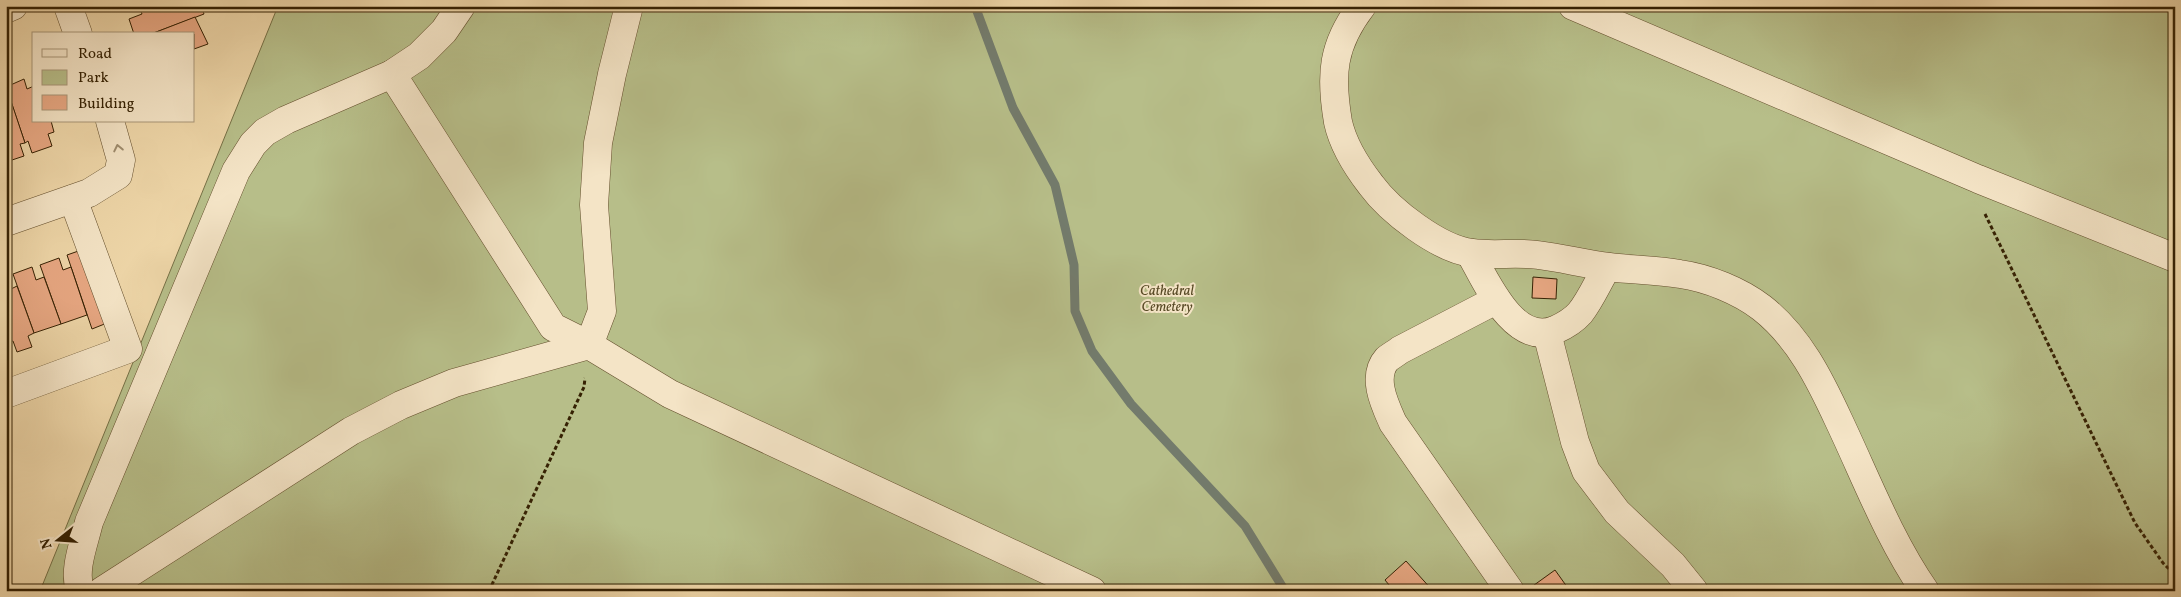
<svg xmlns="http://www.w3.org/2000/svg" width="2181" height="597" font-family="Vollkorn,serif">
  <style>
    .green { fill: #b7be89; stroke: #767046 }
    .lines { fill: none; stroke-linecap: round; stroke-linejoin: round }
    .stream { stroke: #737b6c; stroke-width: 9 }
    .building { fill: #e7a782; stroke: #352103 }
    .minor-casing { stroke: #634e2c; stroke-width: 29 }
    .path { stroke: #352103; stroke-width: 3; stroke-dasharray: 4 2.5; stroke-linecap: butt }
    .minor { stroke: #f4e4c6; stroke-width: 28 }
    .oneway { stroke: #9e8c6e }
    .labels { text-anchor: middle; stroke-width: 4; stroke-linejoin: round; paint-order: stroke }
    .park-label { font-size: 14px; font-style: italic; fill: #564824; stroke: #f4e4c6 }
  </style>
  <rect width="100%" height="100%" fill="#eed6a8"/>
  <filter id="stains"><feTurbulence type="fractalNoise" baseFrequency=".004" numOctaves="4"/><feColorMatrix values="0 0 0 0 .2 0 0 0 0 .09 0 0 0 0 .02 0 0 0 .5 -.17"/></filter>
  <radialGradient id="worn" r=".72"><stop offset=".6" stop-color="#630" stop-opacity="0"/><stop offset="1" stop-color="#630" stop-opacity=".3"/></radialGradient>
  <path class="green" d="M278,6h1897v585h-2135z"/>
  <g class="lines">
    <path class="stream" d="M975,6l38,102 42,77 19,80 1,46 17,40 39,53 114,122 40,65"/>
  </g>
  <g class="building">
    <path d="M146,6h55l3,8 -53,20h-17l-5,-15 13,-5 -2,-5z"/>
    <path d="M195,17l13,27 -14,5v-15h-43z"/>
    <path d="M24,79l3,10 7,-3v35h17l3,11 -6,2 4,12 -20,7 -4,-12 -3,2 -19,-56z"/>
    <path d="M9,95l16,48 -5,1 4,12 -18,6v-66z"/>
    <path d="M87,248l25,73 -20,8 -25,-74z"/>
    <path d="M59,258l4,12 8,-3 16,48 -26,9 -21,-59z"/>
    <path d="M32,267l4,13 8,-3 17,47 -27,9 -21,-59z"/>
    <path d="M6,276l5,13 6,-3 17,47 -6,3 4,11 -15,5 -4,-11 -5,1 -2,-5z"/>
    <path d="M1533,277l24,2 -1,20 -24,-1z"/>
    <path d="M1406,561l27,30h-39l-9,-11z"/>
    <path d="M1555,570l15,21h-39l-1,-3z"/>
  </g>
  <g class="lines">
    <g class="minor-casing">
      <g id="minor">
        <path d="M68,6l10,28"/>
        <path d="M1362,6c-30,39 -32,69 -24,116 5,23 19,45 33,63 19,26 68,64 101,68 22,3 44,-1 66,2 24,3 47,9 71,12 23,3 47,3 71,7 28,4 60,17 82,34 37,29 58,72 77,113 27,57 50,118 86,170"/>
        <path d="M1573,6l405,173 197,79"/>
        <path d="M6,9l7,-3"/>
        <path d="M392,74l161,253 36,18 13,-34 -8,-106 4,-62 14,-69 17,-68"/>
        <path d="M6,222l83,-29 29,-18 3,-15 -11,-39"/>
        <path d="M1470,253c16,28 44,94 85,77 9,-4 18,-9 25,-17 11,-14 18,-31 27,-46"/>
        <path d="M1496,300l-96,50c-4,3 -9,6 -13,9 -16,18 -2,46 6,64l117,168"/>
        <path d="M1547,333l28,109 11,29 31,41 56,53 21,26"/>
        <path d="M6,394l122,-45 -55,-150"/>
        <path d="M80,591c-7,-22 4,-47 9,-69l147,-351 17,-27 12,-12 21,-12 106,-46 27,-18 25,-25 17,-25"/>
        <path d="M102,591l249,-160 50,-26 53,-22 135,-38 81,49 422,197"/>
      </g>
    </g>
    <g class="path">
      <path d="M1985,214l150,309 28,40 12,12"/>
      <path d="M489,591l95,-204 1,-9"/>
    </g>
    <use href="#minor" class="minor"/>
  </g>
  <defs><path id="oneway-chevron" d="M-2-3.5L2.5 0L-2 3.5" fill="none" stroke-width="1.6" stroke-linecap="round" stroke-linejoin="round" transform="scale(1.25)"/></defs>
  <use class="oneway" href="#oneway-chevron" transform="translate(118 148) rotate(-102)"/>
  <g class="labels">
    <g class="park-label">
      <text x="1167" y="295">Cathedral<tspan x="1167" dy="16">Cemetery</tspan></text>
    </g>
  </g>
  <rect width="2181" height="597" fill="none" stroke="#eed6a8" stroke-width="25"/>
  <rect x="8" y="8" width="2166" height="582" fill="none" stroke="#352103" stroke-width="2.5"/>
  <rect x="12" y="12" width="2156" height="572" fill="none" stroke="#352103"/>
  <rect x="32" y="32" width="162" height="90" fill="#f4e4c6" stroke="#a89678"/>
  <rect x="42" y="49" width="25" height="8" fill="#f4e4c6" stroke="#a89678"/>
  <text x="78" y="58" font-size="15" fill="#352103">Road</text>
  <rect x="42" y="70" width="25" height="15" fill="#b7be89" stroke="#a89678"/>
  <text x="78" y="82" font-size="15" fill="#352103">Park</text>
  <rect x="42" y="95" width="25" height="15" fill="#e7a782" stroke="#a89678"/>
  <text x="78" y="108" font-size="15" fill="#352103">Building</text>
  <g transform="translate(58 540) rotate(253)" stroke="#f4e4c6" stroke-width="4" paint-order="stroke">
  <path d="M0-4L9 19L0 12L-9 19Z" fill="#352103"/>
  <text y="-8" font-size="14" font-weight="bold" text-anchor="middle" fill="#352103">N</text>
  </g>
  <rect width="100%" height="100%" filter="url(#stains)"/>
  <rect width="100%" height="100%" fill="url(#worn)"/>
</svg>
